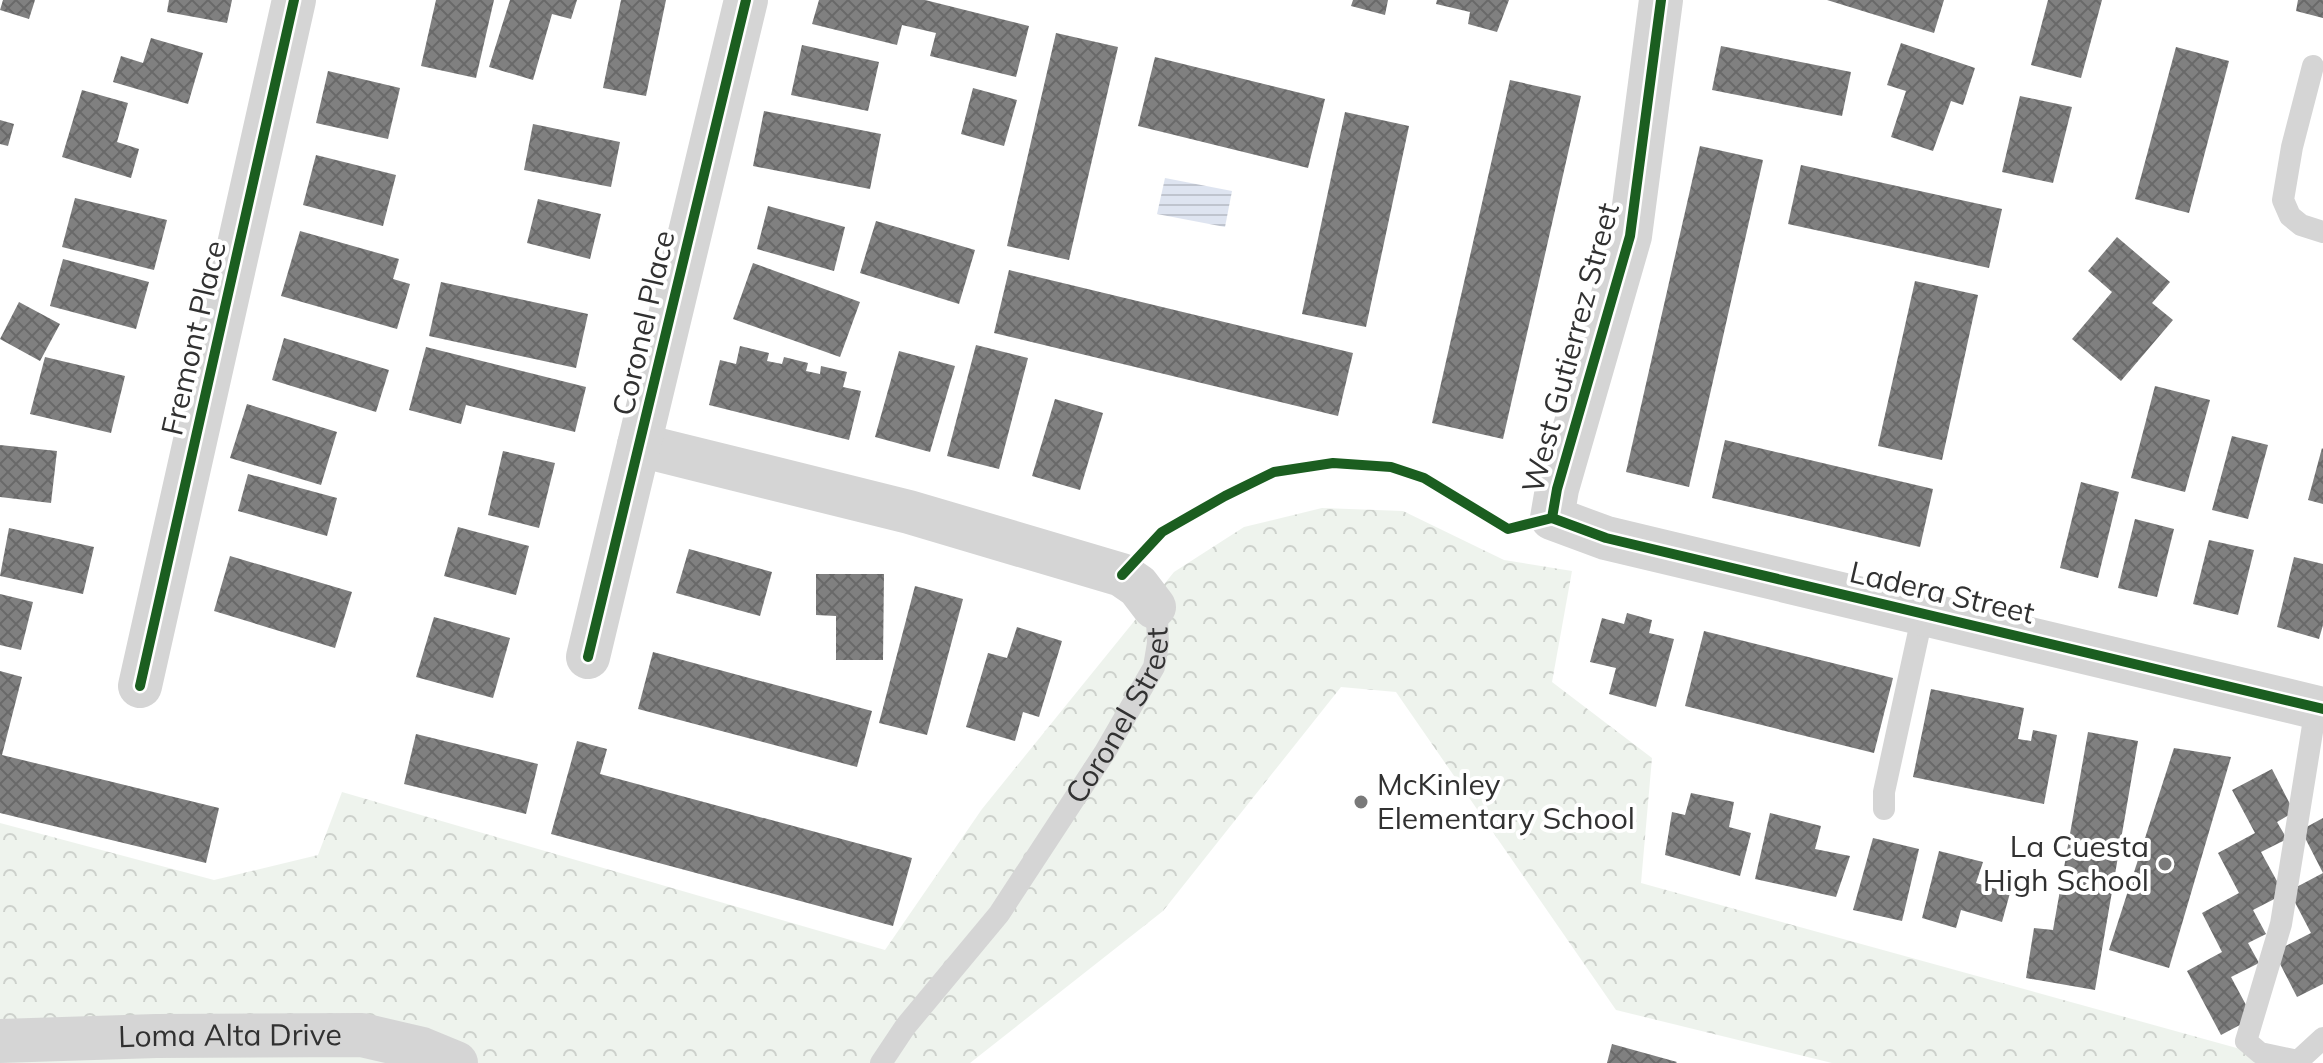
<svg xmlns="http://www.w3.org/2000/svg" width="2323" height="1063" font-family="Mulish,sans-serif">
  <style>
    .forest { fill: url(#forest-crowns) }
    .water { fill: url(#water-rules) }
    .building { fill: url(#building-cross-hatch) }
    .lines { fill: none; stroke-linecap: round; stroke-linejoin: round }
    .service { stroke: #d5d5d5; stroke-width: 22 }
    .minor { stroke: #d5d5d5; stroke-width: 44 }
    .cycleway-casing { stroke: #fff; stroke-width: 15 }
    .cycleway { stroke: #1b5e20; stroke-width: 10 }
    .poi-dot { fill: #797979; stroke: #fff; stroke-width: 3 }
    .labels { text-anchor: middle; stroke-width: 8; stroke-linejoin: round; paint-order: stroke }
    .street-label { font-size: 30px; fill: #313131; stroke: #fff }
    .poi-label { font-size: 30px; fill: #313131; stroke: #fff; text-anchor: start }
  </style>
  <defs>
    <pattern id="forest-crowns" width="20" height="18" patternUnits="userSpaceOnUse" patternTransform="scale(2)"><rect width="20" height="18" fill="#eef3ed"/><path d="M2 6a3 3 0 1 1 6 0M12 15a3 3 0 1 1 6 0" fill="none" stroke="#cdd1cc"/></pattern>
    <pattern id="water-rules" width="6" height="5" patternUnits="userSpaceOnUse" patternTransform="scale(2)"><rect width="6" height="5" fill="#dee4f0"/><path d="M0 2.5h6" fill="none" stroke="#bfc4ce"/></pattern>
    <pattern id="building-cross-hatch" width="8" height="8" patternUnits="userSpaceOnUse" patternTransform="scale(2)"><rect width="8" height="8" fill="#808080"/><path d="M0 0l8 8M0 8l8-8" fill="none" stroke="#696969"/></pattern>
  </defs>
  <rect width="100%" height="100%" fill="#fff"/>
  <path class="forest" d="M1322,508l81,3 101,49 68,11 -20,111 100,76 -11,125 650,180h-459l-216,-53 -220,-318 -55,-5 -178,224 -193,152h-970v-240l214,57 104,-25 24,-63 543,158 97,-141 192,-237 70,-45z"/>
  <path class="water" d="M1165,178l67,13 -7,36 -68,-13z"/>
  <g class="building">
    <path d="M3,0h32l-6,19 -29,-9z"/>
    <path d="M169,0h63l-5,23 -60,-11z"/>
    <path d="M436,0h58l-18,78 -55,-12z"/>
    <path d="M510,0h67l-6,19 -19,-5 -19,66 -44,-13z"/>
    <path d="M621,0h45l-20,96 -43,-8z"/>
    <path d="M819,0h106l104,26 -13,51 -86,-21 6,-23 -34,-8 -5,20 -85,-21z"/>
    <path d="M1353,0h35l-3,15 -34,-9z"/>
    <path d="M1437,0h72l-12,32 -29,-8 2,-12 -34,-8z"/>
    <path d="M1827,0h117l-10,33z"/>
    <path d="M2048,0h54l-21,78 -50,-13z"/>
    <path d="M2298,0h25v18l-27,-7z"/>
    <path d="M1056,33l62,14 -49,213 -62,-14z"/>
    <path d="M151,38l52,15 -15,51 -75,-22 8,-26 22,7z"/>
    <path d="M1901,43l74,25 -12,37 -12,-4 -18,50 -42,-14 15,-46 -19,-6z"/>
    <path d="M802,45l77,17 -11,49 -77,-16z"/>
    <path d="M1721,46l130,26 -9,44 -130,-26z"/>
    <path d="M2176,47l53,14 -40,152 -54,-14z"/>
    <path d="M1155,57l170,42 -17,69 -170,-42z"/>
    <path d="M328,71l72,17 -12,51 -72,-16z"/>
    <path d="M1510,80l71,16 -78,343 -71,-16z"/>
    <path d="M973,88l44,12 -13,46 -43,-12z"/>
    <path d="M82,90l46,13 -11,39 22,7 -8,29 -69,-21z"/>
    <path d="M2020,96l52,11 -19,76 -51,-11z"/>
    <path d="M764,111l117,23 -11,55 -117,-23z"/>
    <path d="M1345,112l64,14 -43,201 -64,-13z"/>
    <path d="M0,120l14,4 -6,22 -8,-2z"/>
    <path d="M533,124l87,18 -9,45 -87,-17z"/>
    <path d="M1700,146l63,14 -74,327 -63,-15z"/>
    <path d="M316,155l80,20 -13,51 -80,-21z"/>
    <path d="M1801,165l201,44 -13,59 -201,-44z"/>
    <path d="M75,198l92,22 -13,50 -92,-23z"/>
    <path d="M538,199l63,15 -11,45 -63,-16z"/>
    <path d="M768,206l77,21 -11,44 -77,-22z"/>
    <path d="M876,221l99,29 -16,54 -99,-31z"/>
    <path d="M300,231l99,28 -6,20 17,5 -13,45 -116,-33z"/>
    <path d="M2117,237l53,45 -18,21 21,17 -52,61 -49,-42 40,-47 -24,-21z"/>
    <path d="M63,259l86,23 -13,47 -86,-23z"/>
    <path d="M753,263l107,39 -20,55 -107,-38z"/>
    <path d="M1009,270l344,83 -15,63 -344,-83z"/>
    <path d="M1915,281l63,14 -36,165 -64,-14z"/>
    <path d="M441,282l147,32 -12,54 -147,-32z"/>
    <path d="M19,302l41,22 -20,37 -40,-22z"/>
    <path d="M284,338l105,32 -13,42 -104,-32z"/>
    <path d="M976,345l52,13 -29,111 -52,-13z"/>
    <path d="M740,346l29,7 -2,8 15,3 2,-7 24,6 -2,8 14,3 1,-8 26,6 -4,15 18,4 -12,49 -140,-35 11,-45 16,4z"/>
    <path d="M426,347l160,40 -11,45 -109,-27 -5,19 -52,-14z"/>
    <path d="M899,351l56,15 -25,86 -55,-15z"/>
    <path d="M45,357l80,19 -14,57 -81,-19z"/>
    <path d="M2155,386l55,14 -25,92 -54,-14z"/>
    <path d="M1055,399l48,14 -23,77 -48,-14z"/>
    <path d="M247,404l90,28 -16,53 -91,-27z"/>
    <path d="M2232,436l36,9 -20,74 -36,-9z"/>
    <path d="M1725,440l208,49 -13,58 -208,-49z"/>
    <path d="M0,445l57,6 -6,52 -51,-6z"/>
    <path d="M2322,448l1,1v55l-15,-4z"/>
    <path d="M503,451l52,12 -16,65 -51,-13z"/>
    <path d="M248,474l89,24 -10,38 -89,-25z"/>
    <path d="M2081,482l38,10 -21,86 -38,-10z"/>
    <path d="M2135,519l39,10 -17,68 -39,-9z"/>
    <path d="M458,527l71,19 -13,49 -72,-19z"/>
    <path d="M9,528l85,19 -11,47 -83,-18z"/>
    <path d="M2209,540l45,10 -16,65 -45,-11z"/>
    <path d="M689,549l83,23 -12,44 -84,-23z"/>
    <path d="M230,556l122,36 -17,56 -121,-37z"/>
    <path d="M2294,557l29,7v61l-4,14 -42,-12z"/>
    <path d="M816,574h68l-1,86h-47v-44l-20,-1z"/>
    <path d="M915,586l48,13 -36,136 -48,-12z"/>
    <path d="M0,594l33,8 -12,48 -21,-5z"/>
    <path d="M1627,613l25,7 -3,13 25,6 -18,68 -47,-13 7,-26 -26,-6 12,-44 22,6z"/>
    <path d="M434,617l76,21 -17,60 -77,-21z"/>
    <path d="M1017,627l45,14 -23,76 -16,-5 -8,29 -49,-14 22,-74 19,5z"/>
    <path d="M1704,631l189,47 -19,75 -189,-47z"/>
    <path d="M653,652l219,59 -15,56 -219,-58z"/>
    <path d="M0,671l22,6 -20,78 217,53 -13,55 -206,-50z"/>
    <path d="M1931,689l93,19 -6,31 13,2 2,-11 24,5 -13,69 -131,-27z"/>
    <path d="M2088,732l50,9 -43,249 -69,-12 8,-50 19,2z"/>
    <path d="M416,734l122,30 -12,50 -122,-30z"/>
    <path d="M577,741l30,8 -7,25 312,84 -19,68 -342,-92z"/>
    <path d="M2174,748l57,9 -62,211 -60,-18z"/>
    <path d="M2272,769l22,43 -17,10 10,17 -26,13 23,42 -31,16 13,24 -18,9 11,20 -28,14 22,41 -32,17 -34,-64 35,-19 -20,-39 37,-20 -21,-40 37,-20 -23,-43z"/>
    <path d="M1691,793l43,9 -5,25 22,6 -11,43 -75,-21 7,-43 13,3z"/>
    <path d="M1770,813l51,13 -6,23 35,7 -14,41 -81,-18z"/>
    <path d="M2323,818v55l-22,-43z"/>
    <path d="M1873,838l46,11 -17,72 -49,-11z"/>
    <path d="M1939,851l44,11 -7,21 34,10 -8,29 -41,-12 -5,18 -34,-10z"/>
    <path d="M2323,873v111l-26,13 -23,-45 37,-19 -22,-42z"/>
    <path d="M1612,1044l65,18 -1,1h-69z"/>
  </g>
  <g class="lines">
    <g class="service">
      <path d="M2313,66l-21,81 -9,53 7,16 11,9 22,7"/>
      <path d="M2316,707l-35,217 -35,117 14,12 38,8 25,-23"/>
      <path d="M1884,809v-17l39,-179"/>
      <path id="s1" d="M881,1063l24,-36 94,-113 106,-162 49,-85 4,-24 -1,-24 -3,-12"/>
    </g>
    <g class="minor">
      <path d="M1661,0l-31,236 -73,253 -5,29 54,20 717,171"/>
      <path d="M639,445l270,67 213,63 16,11 16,21"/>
      <path d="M588,657l158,-657"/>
      <path d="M140,686l154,-686"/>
      <path id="s2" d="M0,1041l156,-5 206,-1 60,14 34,14"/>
    </g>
    <g class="cycleway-casing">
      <g id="cycleway">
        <path d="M1552,518l54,20 717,171"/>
        <path d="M1552,518l5,-29 73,-253 31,-236"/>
        <path d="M1122,575l40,-43 63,-36 49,-24 59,-9 58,4 33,11 84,51 44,-11"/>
        <path d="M588,657l158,-657"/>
        <path d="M140,686l154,-686"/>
      </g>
    </g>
    <use href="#cycleway" class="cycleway"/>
  </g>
  <g class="poi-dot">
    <circle cx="1361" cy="802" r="8"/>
    <circle cx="2165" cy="864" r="8"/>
  </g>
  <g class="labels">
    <g class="street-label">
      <text transform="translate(644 323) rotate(-77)" y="10">Coronel Place</text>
      <text transform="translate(194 338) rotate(-77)" y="10">Fremont Place</text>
      <text transform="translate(1571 348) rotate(-75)" y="10">West Gutierrez Street</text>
      <text transform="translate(1942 593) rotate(13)" y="10">Ladera Street</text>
      <text dy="10" stroke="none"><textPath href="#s1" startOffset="424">Coronel Street</textPath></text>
      <text dy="10" stroke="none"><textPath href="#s2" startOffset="230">Loma Alta Drive</textPath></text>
    </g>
    <g class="poi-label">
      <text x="1377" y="795">McKinley<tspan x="1377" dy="34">Elementary School</tspan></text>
      <text x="2149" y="857" text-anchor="end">La Cuesta<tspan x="2149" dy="34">High School</tspan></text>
    </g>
  </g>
</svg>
